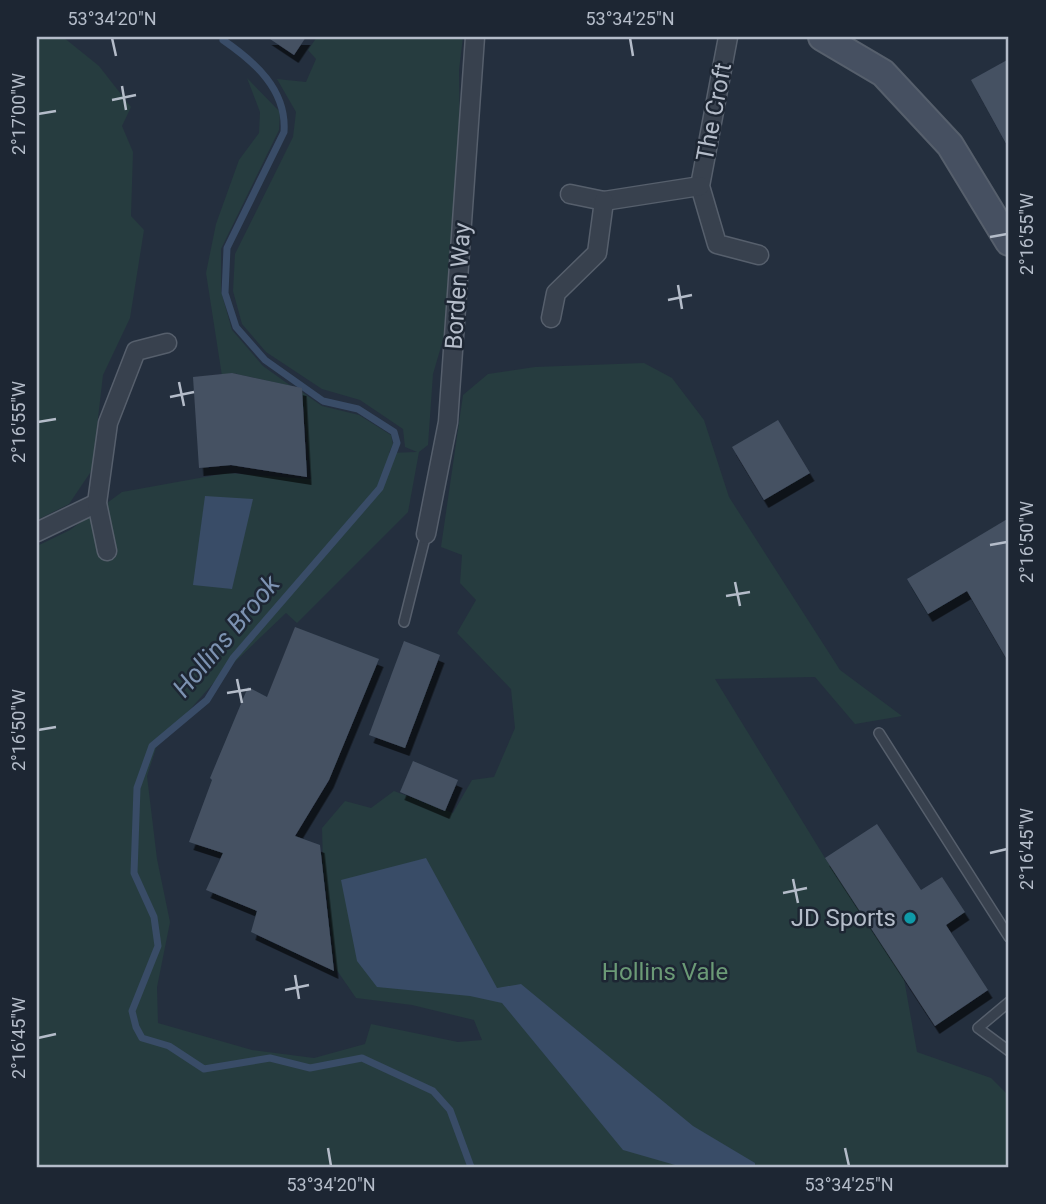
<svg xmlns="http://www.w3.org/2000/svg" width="1046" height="1204" font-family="Roboto,sans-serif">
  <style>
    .green { fill: #263c3f }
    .water { fill: #394c67 }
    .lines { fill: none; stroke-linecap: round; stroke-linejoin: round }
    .stream { stroke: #394c67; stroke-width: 7 }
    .building { fill: #455162; filter: url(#shadow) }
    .lane-casing { stroke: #565f6c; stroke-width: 12 }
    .street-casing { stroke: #565f6c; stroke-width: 21 }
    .secondary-casing { stroke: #565f6c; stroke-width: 30 }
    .lane { stroke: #38414e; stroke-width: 9 }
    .street { stroke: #38414e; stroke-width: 18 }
    .secondary { stroke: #465061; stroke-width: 26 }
    .ticks { fill: none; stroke: #b4bcc9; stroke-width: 2.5 }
    .culture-dot { fill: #0f9aa8; stroke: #1d2633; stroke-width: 2.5 }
    .labels { text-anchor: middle; stroke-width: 5; stroke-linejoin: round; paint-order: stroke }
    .street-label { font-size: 24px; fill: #b4bcc9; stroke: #1d2633 }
    .poi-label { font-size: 24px; fill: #b4bcc9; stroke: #1d2633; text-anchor: end }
    .park-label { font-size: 24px; fill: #6b9a76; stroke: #1d2633 }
    .water-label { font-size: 26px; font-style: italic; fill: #7c92b1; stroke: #1d2633 }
    .neatline { fill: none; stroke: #b4bcc9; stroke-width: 2.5 }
    .ticks-label { font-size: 18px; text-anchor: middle; fill: #b4bcc9 }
  </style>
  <defs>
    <filter id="shadow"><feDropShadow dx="4.5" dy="8" stdDeviation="0" flood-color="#0009"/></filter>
  </defs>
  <rect width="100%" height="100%" fill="#242f3e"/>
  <g class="green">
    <path d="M37,37h26l36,29 32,41 -9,19 11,26 -2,64 13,14 -14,88 -27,57 -11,95 -23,34 -32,16z"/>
    <path d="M317,37h146l-4,33 1,73 -15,190 -12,41 -5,71 -9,7 -11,60 -111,111 -11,-10 -69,66 -61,69 -9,28 10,83 13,63 -13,65 1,36 94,27 62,8 51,-14 6,-20 87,18 24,-2 -8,-20 -62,-15 -56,-7 -20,-29 -13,-105 -1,-36 23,-27 26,7 23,-17 59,22 19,-33 22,-3 21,-49 -4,-39 -54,-56 19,-33 -16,-17 2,-28 -21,-8 22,-152 25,-21 47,-7 109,-4 28,15 32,42 25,77 111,173 62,46 -47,8 -40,-47 -100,2 110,179 79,121 13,73 74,26 18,18v71h-972v-621l33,-16 52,-38 105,-19 84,6 -9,-87 20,14 37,9 32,20 2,9 -4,9 28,-1 -12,-5 -2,-18 -43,-29 -38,-11 -56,-37 -24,-28 -9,-33 2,-37 58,-117 3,-25 -19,-33 29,3 10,-23 -8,-9z"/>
    <path d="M247,78l33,34 -1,18 -58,119v42l11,39 31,36 28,20 -59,-13 -10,3 -16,-103 10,-49 23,-64 20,-27 1,-21z"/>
  </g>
  <g class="water">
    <path d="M205,496l48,3 -21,90 -39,-4z"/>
    <path d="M426,858l71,130 24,-4 172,142 62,37v4h-73l-59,-17 -121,-147 -32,-7 -93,-9 -20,-26 -16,-81z"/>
  </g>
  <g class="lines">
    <path class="stream" d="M223,40c32,22 64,50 61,92l-57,116 -2,45 11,34 29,33 58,41 35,8 36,23 3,11 -17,45 -147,170 -26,42 -55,46 -15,42 -3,85 20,44 4,29 -26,65 4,16 6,11 27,8 35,23 66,-11 40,10 52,-10 71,33 17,19 21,57"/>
  </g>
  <g class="building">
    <path d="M267,37h39l-12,18z"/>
    <path d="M1009,59v90l-38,-69z"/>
    <path d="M232,373l70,15 5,89 -76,-12 -32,3 -6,-91z"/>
    <path d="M778,420l32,53 -46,27 -32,-53z"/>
    <path d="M1009,518v145l-42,-72 -39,23 -21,-35z"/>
    <path d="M295,627l84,32 -50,121 -34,56 25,9 14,126 -83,-39 6,-21 -51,-21 17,-37 -34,-11 23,-62 -2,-2 38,-91 19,10z"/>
    <path d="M404,641l36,14 -35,93 -36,-13z"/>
    <path d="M413,761l45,19 -13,31 -45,-19z"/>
    <path d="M877,824l44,66 21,-13 23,35 -19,13 42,65 -53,36 -110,-168z"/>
  </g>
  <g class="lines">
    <g class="lane-casing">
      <g id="lane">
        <path d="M404,622l22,-88"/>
        <path d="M879,733l130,204"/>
        <path d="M1009,1002l-31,26 31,23"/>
      </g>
    </g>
    <g class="street-casing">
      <g id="street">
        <path d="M728,37l-28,149 17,58 42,11"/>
        <path d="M570,194l34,7 96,-15"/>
        <path d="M551,318l5,-25 41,-40 7,-52"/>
        <path d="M37,532l60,-29"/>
        <path d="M426,534l22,-112 27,-385"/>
        <path d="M107,551l-10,-48 11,-80 28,-72 31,-8"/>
      </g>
    </g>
    <g class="secondary-casing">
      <path id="secondary" d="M822,37l61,36 67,72 59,97"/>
    </g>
    <use href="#lane" class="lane"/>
    <use href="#street" class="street"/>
    <use href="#secondary" class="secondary"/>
  </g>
  <path class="ticks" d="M112,38l4,18M630,38l3,18M122,86l4,24M112,100l24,-5M38,114l18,-3M990,237l17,-3M678,285l4,24M668,300l24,-5M179,382l5,24M170,397l24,-5M38,422l18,-3M990,545l17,-3M735,582l5,24M726,596l24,-4M237,679l5,24M227,693l24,-4M38,730l18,-3M990,853l17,-4M793,879l5,24M783,893l24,-5M295,975l4,24M285,990l24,-5M38,1038l18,-4M328,1148l3,18M845,1148l4,18"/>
  <circle class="culture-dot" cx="910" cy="918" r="7"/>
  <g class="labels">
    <g class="street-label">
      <text transform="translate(714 112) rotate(-79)" y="8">The Croft</text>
      <text transform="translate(458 286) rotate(-86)" y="8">Borden Way</text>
    </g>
    <g class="poi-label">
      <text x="896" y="926">JD Sports</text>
    </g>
    <g class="park-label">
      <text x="665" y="980">Hollins Vale</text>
    </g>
    <g class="water-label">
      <text transform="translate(226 636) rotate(-50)" y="9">Hollins Brook</text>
    </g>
  </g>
  <rect width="1046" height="1204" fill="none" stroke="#1d2633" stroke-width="77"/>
  <rect x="38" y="38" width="969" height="1128" class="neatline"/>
  <g class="ticks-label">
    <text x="112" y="25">53°34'20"N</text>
    <text x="630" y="25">53°34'25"N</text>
    <text transform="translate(19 114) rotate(-90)" y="6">2°17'00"W</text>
    <text transform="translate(1027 234) rotate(-90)" y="6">2°16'55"W</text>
    <text transform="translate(19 422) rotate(-90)" y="6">2°16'55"W</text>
    <text transform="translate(1027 542) rotate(-90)" y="6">2°16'50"W</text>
    <text transform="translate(19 730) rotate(-90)" y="6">2°16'50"W</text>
    <text transform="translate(1027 849) rotate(-90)" y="6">2°16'45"W</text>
    <text transform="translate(19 1038) rotate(-90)" y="6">2°16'45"W</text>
    <text x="331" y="1191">53°34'20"N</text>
    <text x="849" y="1191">53°34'25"N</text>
  </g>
</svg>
